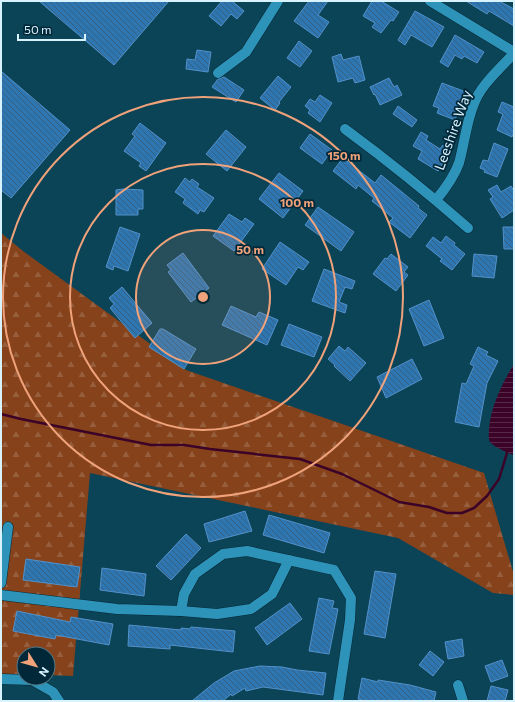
<svg xmlns="http://www.w3.org/2000/svg" width="515" height="702" font-family="Commissioner,sans-serif">
  <style>
    .forest { fill: url(#forest-firs) }
    .water { fill: url(#water-rules) }
    .lines { fill: none; stroke-linecap: round; stroke-linejoin: round }
    .stream { stroke: #3c0328; stroke-width: 2.5 }
    .building { fill: url(#building-back-hatch); stroke: #5391c9 }
    .minor-casing { stroke: #082834; stroke-width: 11 }
    .minor { stroke: #2d93b9; stroke-width: 10 }
    .ring { fill: none; stroke: #f0a27a; stroke-width: 2 }
    .labels { text-anchor: middle; stroke-width: 3.5; stroke-linejoin: round; paint-order: stroke }
    .street-label { font-size: 14px; fill: #d8f2fe; stroke: #002838 }
    .centre { fill: #f0a27a; stroke: #002838; stroke-width: 2 }
    .ring-label { font-size: 12px; text-anchor: middle; font-weight: bold; fill: #f0a27a; stroke: #002838; stroke-width: 3.5; stroke-linejoin: round; paint-order: stroke }
  </style>
  <defs>
    <pattern id="forest-firs" width="22" height="20" patternUnits="userSpaceOnUse"><rect width="22" height="20" fill="#86421a"/><path d="M5 1l3.5 6h-7zM16 11l3.5 6h-7z" fill="#965e3c"/></pattern>
    <pattern id="water-rules" width="6" height="5" patternUnits="userSpaceOnUse"><rect width="6" height="5" fill="#3c0328"/><path d="M0 2.5h6" fill="none" stroke="#572848"/></pattern>
    <pattern id="building-back-hatch" width="6" height="6" patternUnits="userSpaceOnUse"><rect width="6" height="6" fill="#2d76b2"/><path d="M-1 5l2 2M0 0l6 6M5-1l2 2" fill="none" stroke="#37607f"/></pattern>
  </defs>
  <rect width="100%" height="100%" fill="#0b4357"/>
  <path class="forest" d="M1,233l22,18 163,119 298,103 30,102v20l-21,-2 -95,-55 -308,-65 -17,203 -25,-1v-21h-24v21h-23z"/>
  <path class="water" d="M514,364v91c-6,-2 -20,-8 -24,-13 -2,-4 -1,-9 -1,-13 2,-23 13,-45 25,-65z"/>
  <g class="lines">
    <path class="stream" d="M1,414l20,5 130,26h33l26,4 90,10 42,15 57,28 30,5 18,6h15l12,-5 13,-12 12,-17 8,-26"/>
  </g>
  <g class="building">
    <path d="M39,1h130l-55,64z"/>
    <path d="M222,1h10l12,10 -7,8 -6,-5 -10,12 -12,-10z"/>
    <path d="M309,1h19l-10,14 11,7 -11,16 -24,-17z"/>
    <path d="M372,1h9l18,11 -6,9 -2,-1 -10,13 -9,-6 3,-4 -12,-7z"/>
    <path d="M466,1h33l15,8v17l-25,-15 -2,3z"/>
    <path d="M415,11l29,16 -12,20 -21,-12 -6,10 -7,-5z"/>
    <path d="M455,35l29,17 -7,11 -13,-7 -2,3 -7,-4 -7,12 -8,-5z"/>
    <path d="M299,41l13,10 -12,16 -13,-9z"/>
    <path d="M197,50l14,2 -3,20 -22,-3 1,-10 8,1z"/>
    <path d="M341,54l2,6 16,-4 6,24 -10,3 -2,-5 -15,4 -6,-25z"/>
    <path d="M1,71l69,59 -59,68 -10,-8z"/>
    <path d="M278,76l13,11 -12,15 1,1 -5,7 -15,-12z"/>
    <path d="M224,77l20,13 -8,12 -24,-15 6,-8z"/>
    <path d="M389,78l5,9 3,-2 5,10 -22,10 -5,-11 -1,1 -4,-8z"/>
    <path d="M442,83l24,9 -11,28 -18,-7 2,-5 -6,-2z"/>
    <path d="M320,95l12,8 -12,19 -12,-9 2,-3 -5,-4 5,-7 5,3z"/>
    <path d="M502,102l12,5v25l-2,5 -15,-7 6,-16 -5,-2z"/>
    <path d="M398,106l19,14 -5,7 -19,-13z"/>
    <path d="M140,123l26,20 -20,28 -7,-5 2,-3 -17,-12 11,-15 -3,-2z"/>
    <path d="M226,130l20,17 -19,24 -21,-17z"/>
    <path d="M421,132l7,4 -2,4 14,9 3,-4 8,5 -13,21 -20,-12 4,-8 -9,-5z"/>
    <path d="M310,134l22,16 -10,14 -22,-16z"/>
    <path d="M494,143l14,6 -11,28 -13,-5 1,-2 -5,-2 3,-8 5,1z"/>
    <path d="M343,158l32,25 6,-8 38,31 -1,2 9,7 -17,23 -21,-16 4,-4 -21,-17 2,-3 -16,-13 -2,4 -23,-18z"/>
    <path d="M279,173l24,18 -20,27 -24,-19z"/>
    <path d="M185,178l5,4 2,-3 7,5 -2,3 17,11 -10,14 -4,-2 -2,4 -15,-11 2,-4 -10,-7z"/>
    <path d="M497,185l4,7 10,-6 3,5v19l-12,8 -12,-19 3,-2 -5,-7z"/>
    <path d="M123,189l20,1v19h-5v6h-22v-25z"/>
    <path d="M318,207l36,25 -13,19 -36,-26z"/>
    <path d="M229,214l13,8 3,-4 9,6 -20,27 -21,-15z"/>
    <path d="M120,227l20,7 -12,37 -14,-5 -1,4 -7,-3z"/>
    <path d="M503,227h11v22h-10z"/>
    <path d="M446,236l9,7 -1,2 11,9 -13,16 -12,-9 2,-2 -16,-13 7,-9 8,6z"/>
    <path d="M280,242l29,20 -6,8 -5,-3 -12,18 -24,-16z"/>
    <path d="M183,253l26,35 -18,14 -23,-30 3,-2 -4,-5z"/>
    <path d="M391,254l17,13 -4,5 4,3 -12,16 -23,-17 12,-16 2,1z"/>
    <path d="M474,254l23,2 -3,22 -22,-2z"/>
    <path d="M324,269l31,12 -3,8 -7,-2 -6,15 8,3 -2,8 -33,-12z"/>
    <path d="M122,287l30,36 -17,15 -25,-30 4,-4 -5,-6z"/>
    <path d="M429,300l15,38 -20,8 -15,-37z"/>
    <path d="M231,306l25,11 3,-5 19,8 -11,25 -45,-20z"/>
    <path d="M289,324l33,13 -8,20 -33,-12z"/>
    <path d="M160,329h3l33,20 -12,20 -35,-22z"/>
    <path d="M339,346l6,5 3,-4 18,16 -16,18 -16,-15 1,-1 -7,-6z"/>
    <path d="M478,347l10,5 -2,3 12,6 -11,22 -8,44 -24,-5 7,-39 4,1 8,-18 -4,-2z"/>
    <path d="M412,359l10,20 -36,19 -9,-21z"/>
    <path d="M245,511l7,20 -43,11 -5,-18z"/>
    <path d="M269,515l61,18 -6,20 -61,-18z"/>
    <path d="M186,534l15,14 -30,32 -15,-14z"/>
    <path d="M26,559l54,8 -3,20 -54,-7z"/>
    <path d="M102,568l44,6 -2,22 -44,-6z"/>
    <path d="M375,571l21,3 -11,64 -21,-4z"/>
    <path d="M319,598l15,3 -2,7 6,1 -9,45 -20,-3z"/>
    <path d="M290,603l12,16 -35,26 -12,-17z"/>
    <path d="M17,611l53,11 1,-5 42,7 -4,21 -53,-10 -1,4 -42,-8z"/>
    <path d="M129,625l52,5v-2l9,1 1,-2 44,4 -2,21 -63,-7v4l-42,-3z"/>
    <path d="M462,639l2,17 -16,3 -3,-17z"/>
    <path d="M430,651l14,11 -11,14 -14,-11z"/>
    <path d="M502,660l6,16 -17,6 -6,-16z"/>
    <path d="M260,666l22,1 15,3 29,3 -3,22 -60,-8 -17,4 -1,-3 -13,8 -1,-2 -8,7h-31l22,-18 20,-12z"/>
    <path d="M362,678l16,4v-2l32,5 26,7 -2,9h-69l-7,-2z"/>
    <path d="M491,686l17,4 -3,11h-18z"/>
  </g>
  <g class="lines">
    <g class="minor-casing">
      <g id="minor">
        <path d="M430,1l84,51"/>
        <path d="M218,73l28,-21 32,-51"/>
        <path d="M345,129c42,31 83,64 123,99"/>
        <path d="M436,200c9,-11 18,-23 23,-37 6,-22 8,-47 19,-68 9,-16 24,-28 36,-42"/>
        <path d="M1,583l7,-56"/>
        <path d="M1,595l116,14 64,2 36,3 34,-5 21,-15 17,-34"/>
        <path d="M181,611l3,-17 11,-20 28,-20 24,-3 87,19 17,28 -1,22 -12,81"/>
        <path d="M1,679l31,1 21,12 6,9"/>
        <path d="M458,685l5,16"/>
      </g>
    </g>
    <use href="#minor" class="minor"/>
  </g>
  <circle cx="203" cy="297" r="67" fill="#f0a27a" fill-opacity=".12"/>
  <g class="ring">
    <circle cx="203" cy="297" r="67"/>
    <circle cx="203" cy="297" r="133"/>
    <circle cx="203" cy="297" r="200"/>
  </g>
  <g class="labels">
    <g class="street-label">
      <text transform="translate(453 130) rotate(-70)" y="5">Leeshire Way</text>
    </g>
  </g>
  <circle cx="203" cy="297" r="6" class="centre"/>
  <g class="ring-label">
    <text x="344" y="160">150 m</text>
    <text x="297" y="207">100 m</text>
    <text x="250" y="254">50 m</text>
  </g>
  <rect width="515" height="702" fill="none" stroke="#d8f2fe" stroke-width="4"/>
  <g transform="translate(36 666) rotate(127)"><circle r="19" fill="#002838" stroke="#567987"/>
  <path d="M0-3L7 15L0 10L-7 15Z" fill="#f0a27a"/>
  <text y="-6" font-size="11" font-weight="bold" text-anchor="middle" fill="#d8f2fe">N</text>
  </g>
  <path d="M18 34v6h67v-6" fill="none" stroke="#d8f2fe" stroke-width="2"/>
  <text x="24" y="34" font-size="12" fill="#d8f2fe" stroke="#002838" stroke-width="3" paint-order="stroke">50 m</text>
</svg>
